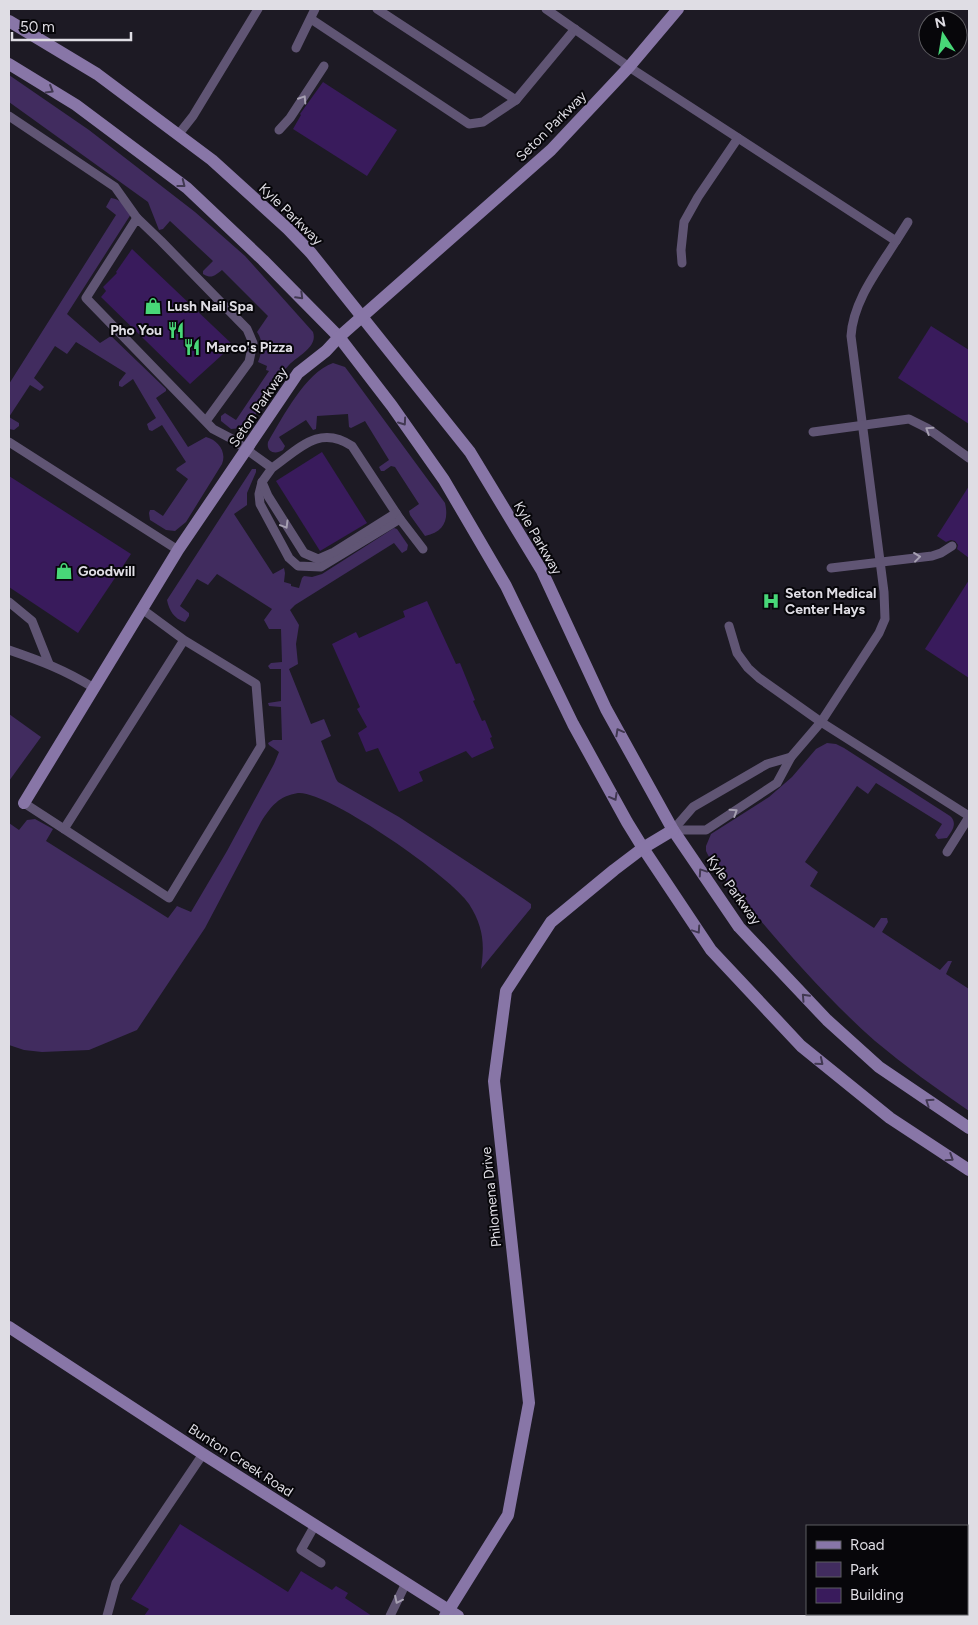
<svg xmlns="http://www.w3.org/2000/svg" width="978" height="1625" font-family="Figtree,sans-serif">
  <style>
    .green { fill: #412c5f }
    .building { fill: #391b5c }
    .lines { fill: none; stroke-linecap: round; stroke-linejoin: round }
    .lane { stroke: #605574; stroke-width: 9 }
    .secondary { stroke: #8876a7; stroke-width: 12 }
    .oneway { stroke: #413851 }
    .oneway2 { stroke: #a6a0b2 }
    .labels { text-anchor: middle; stroke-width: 4; stroke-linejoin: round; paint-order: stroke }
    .street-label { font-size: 14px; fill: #dfdde4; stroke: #07060a }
    .poi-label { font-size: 14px; font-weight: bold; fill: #dfdde4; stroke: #07060a; text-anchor: start }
  </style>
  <rect width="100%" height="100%" fill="#1d1a24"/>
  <g class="green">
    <path d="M9,75l80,55 106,82 50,44 68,76c5,15 -14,23 -24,33 -16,17 -26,40 -40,59l-7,4 -11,1 -10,-8v-5l4,-3 11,7 33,-49 -3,-1 1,-4 -9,-4c4,-10 6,-20 -1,-30l11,-16 -46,-46c-8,6 -10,9 -19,4v-3l10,-10 -43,-40 -7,8 -4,1 -11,-28 -139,-100z"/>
    <path d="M111,198c7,0 18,9 20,16l-64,100 33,29 11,-7 55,53v2l-10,7 32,49 18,-10c12,3 21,15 16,27l-36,58 -11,9 -9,-1 -16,-10 -1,-7 1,-3h4l9,6 25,-37 -12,-9 1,-2 9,-6 -24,-37 -10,6 -3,-1 -2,-6 9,-6 -23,-39 -11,8 -3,-1v-4l7,-9 -50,-31 -9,12 -12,-8 -21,32 10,9 -4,4 -10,-6 -21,32 10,6v3l-5,4 -5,-1v-45l107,-169 -10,-8z"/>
    <path d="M333,363l12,4 6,8 94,128c4,17 -1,29 -20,33l-15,-21 -1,-4 10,-7 -24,-37 -4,-1 -7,5h-3l-2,-4 10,-7 -24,-39 -14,7 -2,-1 -1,-13 -31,2 -1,13 -3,1 -7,-10 -27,17 6,9 -2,4c-8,5 -17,2 -15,-8 15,-25 37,-69 65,-79z"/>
    <path d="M252,469h4v3l-9,21v12l-13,9 39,60 11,-6 1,5 -1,9 7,2v2l8,2 3,-10 2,-2 8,1 10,-3 72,-46 3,1 11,16 -1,5 -5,3 -8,-10 -99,62 -5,5 9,15 -3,19 2,20 -9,5 22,55 13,-5 7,17 -10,5 15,38 2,3 61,35 125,82 7,5v4l-50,61c4,-26 2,-43 -12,-65 -16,-26 -142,-114 -171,-111 -19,3 -27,13 -37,29l-56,106 -68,102 -48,20 -47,2 -18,-2 -15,-5v-222l10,7 8,-10 8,-1 18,10 -7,12 122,77 9,-12 14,6 36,-61 47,-87 5,-12 -10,-7 -1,-2 5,-3h9l-1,-33 -12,-1 -1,-3 13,-2v-32h-11l-2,-3 3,-3 11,-1 -1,-33h-12l-5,-9 8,-11 -55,-35 -9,11 -11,-6 -17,27 9,7v3l-4,6c-11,-3 -16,-12 -18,-22z"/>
    <path d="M9,714l32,23 -32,44z"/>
    <path d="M827,743l9,1 8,4 106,68c8,7 2,15 -3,22l-9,1 -3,-4 7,-11 -66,-41 -8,11 -11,-8 -52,76 13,10 -8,14 64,42 7,-10h6l1,4 -6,10 58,38 8,-9h4l-6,13 23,15v122c-32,-22 -64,-45 -94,-70 -44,-39 -83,-83 -120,-127 -14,-16 -41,-45 -49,-63v-5l5,-12 58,-37 23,-20 24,-28z"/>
  </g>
  <g class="building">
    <path d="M323,82l74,48 -30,46 -74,-47 8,-14 -1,-1z"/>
    <path d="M132,249l101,96 -43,39 -89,-87 5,-6 -3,-4 14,-14 -1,-1z"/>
    <path d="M931,326l38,24v74l-71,-46z"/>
    <path d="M322,452l45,71 -47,28 -44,-70z"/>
    <path d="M9,476l122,78 -53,79 -69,-46z"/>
    <path d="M969,486v72l-12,-9 1,-4 -3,-4 -4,-1 -5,2 -9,-6z"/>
    <path d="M969,580v98l-44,-29z"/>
    <path d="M427,601l29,63 4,-1 15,37 -2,1 9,20 3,-1 7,17 -2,1 4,10 -22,10 -6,-7 -47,21 4,9 -24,11 -21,-44 -12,4 -8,-19 9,-6 -10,-18 3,-2 -28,-63 24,-12 3,6 46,-21 -2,-6z"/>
    <path d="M180,1524l108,68 13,-21 31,19 4,-4 12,7 -3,5 27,18h-228l5,-7 -18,-10z"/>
  </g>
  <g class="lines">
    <g class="lane">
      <path d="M377,9l139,91 59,-71"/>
      <path d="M546,9l83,58 267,174c-18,29 -43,60 -45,95l33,256 1,27 -6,14 -58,89 -30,35 -14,26 -71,47h-33"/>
      <path d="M311,19l158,105 14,-2 33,-22"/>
      <path d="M296,48l19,-39"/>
      <path d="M9,116l106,71 22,31"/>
      <path d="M279,130l11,-12 34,-52"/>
      <path d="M178,135l15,-19 65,-107"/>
      <path d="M896,241l12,-19"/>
      <path d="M682,263l-1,-13 3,-28 14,-25 40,-59"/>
      <path d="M206,421l43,-59 4,-19 -6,-14 -86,-88 -24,-23 -51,80 127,131 19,10 40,29 -10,14 -3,12 1,10 29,54 9,8 23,1 79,-48 -48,-73c-33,-22 -53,3 -80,22"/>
      <path d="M813,432l96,-13 18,9 42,30"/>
      <path d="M9,442l169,108"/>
      <path d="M262,482l6,14 36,57 14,6 16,-7 62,-39"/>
      <path d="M400,519l23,30"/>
      <path d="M831,568l101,-12 9,-3 11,-7"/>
      <path d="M9,602l23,19 17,43"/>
      <path d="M142,609l42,31 -120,189 105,69 92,-152 -5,-62 -72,-44"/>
      <path d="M729,626l8,27 11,15 11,10 62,44 148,94"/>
      <path d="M9,650c32,11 56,20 85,38"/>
      <path d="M24,803l40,26"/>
      <path d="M673,830l20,-23 74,-43 24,-7"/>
      <path d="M947,852l22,-35"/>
      <path d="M315,1525l-14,25 20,13"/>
      <path d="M107,1616l9,-33 87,-129"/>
      <path d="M390,1616l16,-33"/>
    </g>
    <g class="secondary">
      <path d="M9,21l88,53 115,86 76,69 23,24 159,199 72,119 64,138 67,121 66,97 88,93 52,47 90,61"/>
      <path d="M9,64l67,41 111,83 76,72 76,77 53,69 52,74 62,106 67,138 54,98 16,26 68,102 90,96 89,72 79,52"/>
      <path d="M24,803l154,-253 120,-177 28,-22 13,-14 212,-187 78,-83 49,-58"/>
      <path d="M9,1327l194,127 255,162"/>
      <path d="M445,1616l63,-101 21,-112 -35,-322 12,-90 45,-69 63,-52 29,-22 30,-18"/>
    </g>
  </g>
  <defs><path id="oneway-chevron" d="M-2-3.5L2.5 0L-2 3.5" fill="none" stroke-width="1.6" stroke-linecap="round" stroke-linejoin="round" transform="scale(1.25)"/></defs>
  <g class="oneway">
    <use href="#oneway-chevron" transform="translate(50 90) rotate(31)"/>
    <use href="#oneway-chevron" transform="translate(182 184) rotate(38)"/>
    <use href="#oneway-chevron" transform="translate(300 296) rotate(45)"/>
    <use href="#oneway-chevron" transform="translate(403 422) rotate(55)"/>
    <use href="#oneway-chevron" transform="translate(619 732) rotate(-119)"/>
    <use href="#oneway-chevron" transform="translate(614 797) rotate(61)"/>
    <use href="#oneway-chevron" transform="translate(702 872) rotate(-124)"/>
    <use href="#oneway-chevron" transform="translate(697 930) rotate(56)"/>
    <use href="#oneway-chevron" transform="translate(805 997) rotate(-133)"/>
    <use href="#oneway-chevron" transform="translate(820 1062) rotate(40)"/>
    <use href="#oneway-chevron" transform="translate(929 1102) rotate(-146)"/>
    <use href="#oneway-chevron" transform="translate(950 1158) rotate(33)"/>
  </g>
  <g class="oneway2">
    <use href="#oneway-chevron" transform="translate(303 99) rotate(-57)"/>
    <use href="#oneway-chevron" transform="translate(929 430) rotate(-147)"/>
    <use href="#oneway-chevron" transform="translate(285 525) rotate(59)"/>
    <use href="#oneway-chevron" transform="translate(917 557) rotate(-7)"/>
    <use href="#oneway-chevron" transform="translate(734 812) rotate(-33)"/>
    <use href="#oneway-chevron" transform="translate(398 1600) rotate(116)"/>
  </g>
  <defs>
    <g id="shop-bare" transform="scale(1.35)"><path d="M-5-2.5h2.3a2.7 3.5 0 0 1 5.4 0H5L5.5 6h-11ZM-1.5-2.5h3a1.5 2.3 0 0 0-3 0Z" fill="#48d778" stroke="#07060a" stroke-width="2.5" paint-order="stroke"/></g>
    <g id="restaurant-bare" transform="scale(1.35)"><path d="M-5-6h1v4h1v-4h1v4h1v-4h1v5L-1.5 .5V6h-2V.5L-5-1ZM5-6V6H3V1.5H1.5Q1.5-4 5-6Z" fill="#48d778" stroke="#07060a" stroke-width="2.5" paint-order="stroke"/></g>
    <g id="hospital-bare" transform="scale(1.35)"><path d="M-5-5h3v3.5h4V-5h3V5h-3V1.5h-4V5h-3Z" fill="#48d778" stroke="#07060a" stroke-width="2.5" paint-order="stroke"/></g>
  </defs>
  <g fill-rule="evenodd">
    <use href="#shop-bare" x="153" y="306"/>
    <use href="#restaurant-bare" x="176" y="330"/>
    <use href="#restaurant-bare" x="192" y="347"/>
    <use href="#shop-bare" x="64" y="571"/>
    <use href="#hospital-bare" x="771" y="601"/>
  </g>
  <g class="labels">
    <g class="street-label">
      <text transform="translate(551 126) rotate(-45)" y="5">Seton Parkway</text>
      <text transform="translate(291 214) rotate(44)" y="5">Kyle Parkway</text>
      <text transform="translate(258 407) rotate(-56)" y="5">Seton Parkway</text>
      <text transform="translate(538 538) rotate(60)" y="5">Kyle Parkway</text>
      <text transform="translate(734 890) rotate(54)" y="5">Kyle Parkway</text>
      <text transform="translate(491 1197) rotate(-96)" y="5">Philomena Drive</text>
      <text transform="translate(241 1460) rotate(33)" y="5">Bunton Creek Road</text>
    </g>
    <g class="poi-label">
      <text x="167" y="311">Lush Nail Spa</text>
      <text x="162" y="335" text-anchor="end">Pho You</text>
      <text x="206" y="352">Marco's Pizza</text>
      <text x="78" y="576">Goodwill</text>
      <text x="785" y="598">Seton Medical<tspan x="785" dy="16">Center Hays</tspan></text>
    </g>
  </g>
  <rect width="978" height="1625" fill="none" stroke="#dfdde4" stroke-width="20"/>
  <rect x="806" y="1525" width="162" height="90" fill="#07060a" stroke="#5d5c61"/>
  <rect x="816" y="1541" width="25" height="8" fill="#8876a7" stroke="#5d5c61"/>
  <text x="850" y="1550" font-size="15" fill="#dfdde4">Road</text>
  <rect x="816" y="1562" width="25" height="15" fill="#412c5f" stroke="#5d5c61"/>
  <text x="850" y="1575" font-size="15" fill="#dfdde4">Park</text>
  <rect x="816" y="1588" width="25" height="15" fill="#391b5c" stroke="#5d5c61"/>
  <text x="850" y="1600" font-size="15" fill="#dfdde4">Building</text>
  <g transform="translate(943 35) rotate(348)"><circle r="24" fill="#07060a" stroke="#5d5c61"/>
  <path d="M0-4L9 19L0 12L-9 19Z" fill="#48d778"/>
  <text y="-8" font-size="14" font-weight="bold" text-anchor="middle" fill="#dfdde4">N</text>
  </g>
  <path d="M12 32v8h119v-8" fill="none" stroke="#dfdde4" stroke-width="2.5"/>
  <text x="20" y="32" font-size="15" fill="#dfdde4" stroke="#07060a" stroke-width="4" paint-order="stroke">50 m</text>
</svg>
